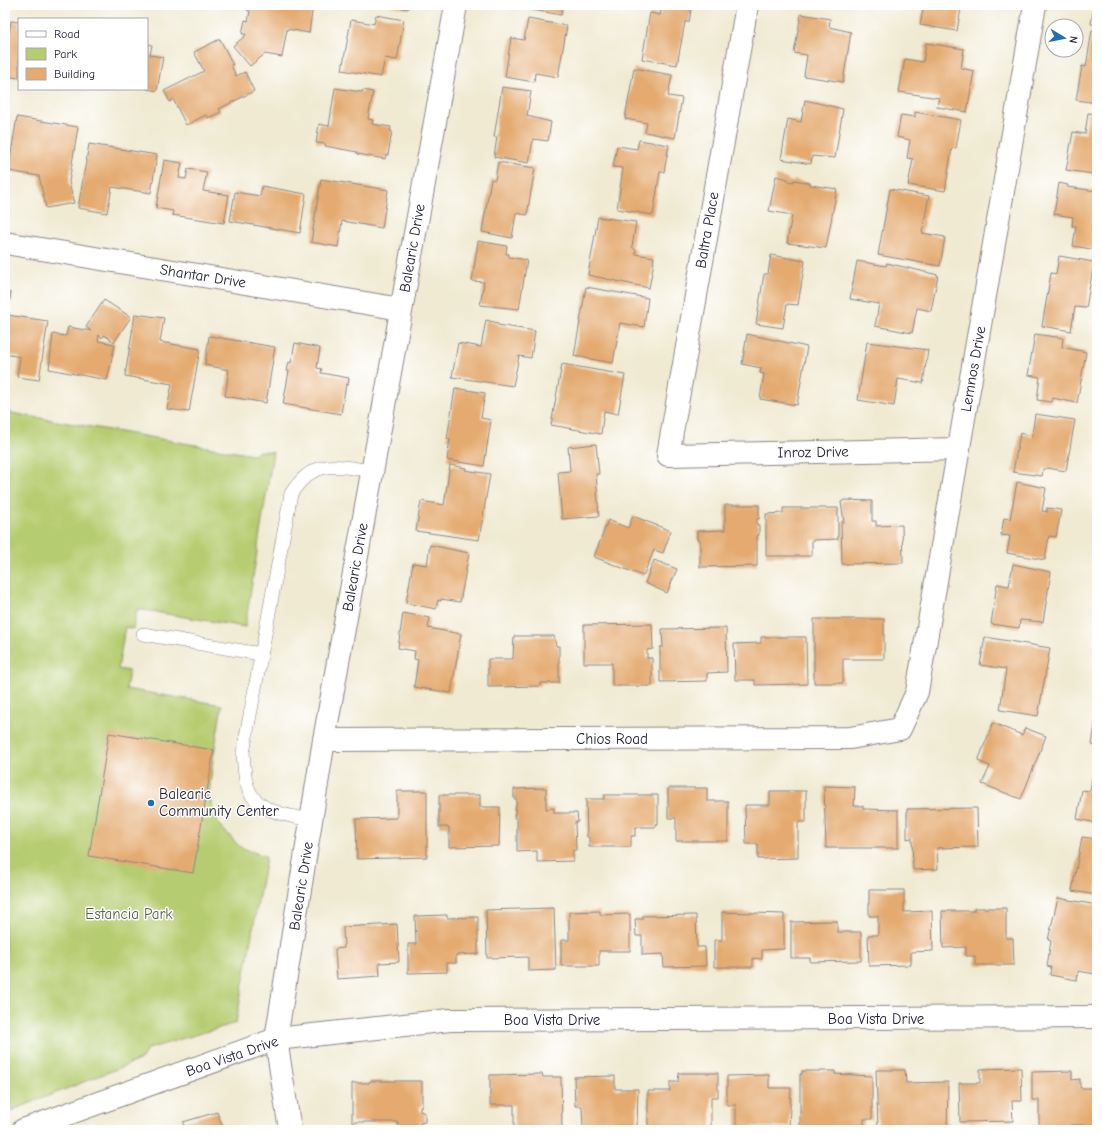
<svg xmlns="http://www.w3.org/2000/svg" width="1102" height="1135" font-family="'Comic Neue',sans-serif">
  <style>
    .green { fill: #b6cc70; stroke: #6c7756 }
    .building { fill: #e4aa6f }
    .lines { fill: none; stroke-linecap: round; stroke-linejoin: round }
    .service-casing { stroke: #898686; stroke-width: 14 }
    .minor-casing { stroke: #898686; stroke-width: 24 }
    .service { stroke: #fff; stroke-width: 13 }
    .minor { stroke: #fff; stroke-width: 22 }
    .poi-dot { fill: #1f6fb2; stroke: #fff; stroke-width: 1.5 }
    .labels { text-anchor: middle; stroke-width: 3; stroke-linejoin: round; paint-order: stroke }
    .street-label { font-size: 15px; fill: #22223b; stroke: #fff }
    .poi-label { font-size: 15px; fill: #22223b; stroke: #fff; text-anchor: start }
    .park-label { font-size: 15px; fill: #565e4e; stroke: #fff }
  </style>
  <rect width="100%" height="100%" fill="#fff"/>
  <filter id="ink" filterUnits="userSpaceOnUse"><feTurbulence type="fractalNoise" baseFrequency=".025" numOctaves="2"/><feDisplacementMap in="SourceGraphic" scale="8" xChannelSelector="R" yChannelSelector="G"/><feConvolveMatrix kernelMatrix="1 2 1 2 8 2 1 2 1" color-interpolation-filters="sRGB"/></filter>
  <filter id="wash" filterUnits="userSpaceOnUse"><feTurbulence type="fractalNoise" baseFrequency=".012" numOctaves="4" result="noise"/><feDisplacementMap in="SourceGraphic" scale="16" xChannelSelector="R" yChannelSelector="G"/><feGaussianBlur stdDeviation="0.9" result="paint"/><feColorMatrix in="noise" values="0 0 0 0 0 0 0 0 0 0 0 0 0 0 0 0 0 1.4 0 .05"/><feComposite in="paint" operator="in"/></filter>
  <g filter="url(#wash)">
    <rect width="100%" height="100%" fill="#f0ead2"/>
    <path class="green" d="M5,412l248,43 7,-4 13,1 -28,175 -108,-18 -4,20 -8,-2 -7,42 11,2 -3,18 96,16 -10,60 -3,32 10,28 21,22 26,10 -30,166 -89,26 -5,10 -137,54z"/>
    <g id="blocks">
      <g class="building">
        <path d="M248,5h65l-4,28 -22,-4 -5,28 -17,-3 -15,12 -17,-20 12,-10 1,-2h-4l3,-14 3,1 2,-10 -3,-1z"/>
        <path d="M388,5h21l-1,4z"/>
        <path d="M524,5h39l-2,10 -38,-7z"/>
        <path d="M662,5h30l-3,17h-4l-8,43 -35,-6 8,-46 10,2z"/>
        <path d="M924,5h42l-1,5 -4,-1 -4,22 -37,-6z"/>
        <path d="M1094,5h3v20l-6,-1z"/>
        <path d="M801,14l29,5 -1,8 22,5 -8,50 -39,-6 3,-21 -13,-2z"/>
        <path d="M376,15l28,5 -7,40 -12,-2 -4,19 -39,-7 9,-50 23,4z"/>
        <path d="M528,19l39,7 -9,51 -23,-4 -1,9 -29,-5 6,-39 13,2z"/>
        <path d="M11,21l8,1v56l-14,-2v-20z"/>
        <path d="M1092,30l5,1v72l-21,-3 6,-34 4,1z"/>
        <path d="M220,39l13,26h-2l5,11 9,-4 9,19 -35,18 2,3 -13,6 -2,-3 -20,10 -13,-26 -3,3 -6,-11 40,-20 -10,-19z"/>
        <path d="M926,43l38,6 -3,19 13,3 -7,41 -30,-5 2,-9 -40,-6 6,-33 18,3z"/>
        <path d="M147,44l5,1 -2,10 13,2 -6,34 -10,-2z"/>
        <path d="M634,68l38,7 -4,21 14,2 -7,40 -30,-6 2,-9 -22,-4z"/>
        <path d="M502,87l29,4 -4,25 24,6 -3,19 -15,-2 -4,24 -35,-6 3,-20h-3z"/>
        <path d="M335,88l27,4 1,-2 10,2 -5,27 5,1 -1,4 19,3 -1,4h2l-4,24h-2l-1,4 -28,-5v-2l-32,-6 1,-2 -10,-1 3,-19 10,2z"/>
        <path d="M805,100l38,9 -8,49 -23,-2 -1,8 -30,-5 7,-40 13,3z"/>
        <path d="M915,112l46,8 -5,28h-4l-7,43 -37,-6 5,-26 -6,-1 3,-18 -13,-3 4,-22 14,2z"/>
        <path d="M1088,113l9,1v63l-5,-1 1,-2 -27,-4 7,-38 12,2z"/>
        <path d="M17,117l61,10 -9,55 5,21 -28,5 -7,-32 -31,-5z"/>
        <path d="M639,140l30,5 -5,27h-4l-7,43 -36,-6 6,-41 -10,-1 4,-21 20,3z"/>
        <path d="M89,144l68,11 -6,38 -39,-6 -5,26 -29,-5z"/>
        <path d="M164,160l18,3 -3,15 7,1 2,-10 19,3 -4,19 26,4 -5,28 -52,-8 1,-4 -17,-3z"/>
        <path d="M498,162l37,6 -8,47 -11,-2 -4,25 -30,-6 9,-53 4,1z"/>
        <path d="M776,176l12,3v2l6,1v-2l16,3v2l27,4 -11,59 -39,-5 5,-28 -23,-4z"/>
        <path d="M321,179l67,11 -6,38 -40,-7 -4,26 -27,-5z"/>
        <path d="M1059,183l9,2 -1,2 30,4v59l-24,-4 3,-20h-4l1,-9 -19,-3z"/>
        <path d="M262,186l44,8 -6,39 -70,-12 5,-29 25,4z"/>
        <path d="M890,189l39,7 -7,37 23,4 -5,29 -62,-11z"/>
        <path d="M598,217l38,5 -4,25 4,3 -1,4 19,3 -1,5h1l-5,26 -61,-13z"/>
        <path d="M478,241l29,5 -1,8h3v3l18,3 -8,49 -39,-4 4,-23 -12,-1z"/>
        <path d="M771,255l34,6 -7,44 -11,-1 -4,24 -27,-4 8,-50h4z"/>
        <path d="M1059,256l35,6 -8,46 -11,-1 -4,24 -29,-5 9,-53 5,1z"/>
        <path d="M857,261l29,5 1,-3 51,12 -7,36 -14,-3 -5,25 -37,-7 4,-22 -29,-5z"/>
        <path d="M586,287l62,11 -4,29 -24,-4 -7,40 -39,-7z"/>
        <path d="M5,292l6,1 -4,22 41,6 -9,59 -22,-3 3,-20 -15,-3z"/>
        <path d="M104,300l27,17 -17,25 -10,-7 -2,3 -3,-3 -1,6 17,3 -8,36 -58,-11 4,-35 13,2 2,-9 23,4 -5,-4z"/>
        <path d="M135,314l29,4 -4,24 40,7 -11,63 -22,-3 5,-25 -47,-8z"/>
        <path d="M486,320l12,3v2l37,6 -4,27 -12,-2 -6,30 -61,-9 6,-34 23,4z"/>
        <path d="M747,334l60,13 -10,58 -37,-6 4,-25 -4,-1 1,-5 -19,-4z"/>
        <path d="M1035,334l28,4 -1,9 24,5 -9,51 -25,-5 -1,4 -14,-2 3,-23 -12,-2z"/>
        <path d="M209,336l66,11 -9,56 -41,-7 4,-26 -24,-5z"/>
        <path d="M867,342l61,8 -5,33 -25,-4 -4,27 -36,-6z"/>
        <path d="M295,343l25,5 -3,20 5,1 -1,4 28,5 -1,7 -2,-1 -5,30 -58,-10 6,-33h-2l2,-9 2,1z"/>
        <path d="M562,364l63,11 -7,39 -14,-3 -3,23 -50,-9z"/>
        <path d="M455,388l30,5 -4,25 10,2 -7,46 -37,-6 3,-21h-3z"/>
        <path d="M1035,414l40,6 -9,51 -19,-3 -1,1h-3l-1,7 -29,-4 7,-39 12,3z"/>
        <path d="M596,444l3,30h-3l3,42 -37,3 -4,-47 12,-1 -2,-24z"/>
        <path d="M450,465l16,3 -1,2 25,4 -11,66 -63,-9 5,-30 23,4z"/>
        <path d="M1017,482l29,6 -4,23 5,1v-4l14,2 -5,27 -7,-1 -4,24 -38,-7 3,-17 -9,-1 3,-17 6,1z"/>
        <path d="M845,500l27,1v20h4v5l26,-1 1,38 -61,1 -1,-42h3l-3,-20z"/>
        <path d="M725,505h34v14h-2v6h2v10l-2,1v30l-57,1v-27h-3v-9l28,-1z"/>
        <path d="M783,508h55v31l-26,1v16h-46v-42l17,-1z"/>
        <path d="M633,516l38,15 -8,22 -9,-3 -11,26 -49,-19 14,-37 20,8z"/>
        <path d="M430,545l39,8 -9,49 -19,-3v2l-3,-1 -2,9 -30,-6 7,-40 14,2z"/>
        <path d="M654,560l23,9 -10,24 -22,-10z"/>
        <path d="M1013,564l38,8 -8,50 -23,-2 -1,8 -28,-4 6,-40 12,2z"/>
        <path d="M403,613l27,5 -2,10 33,6 -10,59 -37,-6 4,-27 -4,-1 1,-8 -17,-3z"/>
        <path d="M814,619h70v40h-41v24h-29z"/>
        <path d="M652,624l1,25 -6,1v8h5v28h-40v-23h-28v-38z"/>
        <path d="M726,628l1,44 -20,1v8l-47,1v-35h3l-1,-18z"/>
        <path d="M514,636h40l2,10h3v37h-19v3l-52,1v-28h25z"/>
        <path d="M761,637h45l1,47 -52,1v-5h-20l-1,-36 27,-1z"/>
        <path d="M985,637l65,11 -12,68 -38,-6 6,-41 -26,-4z"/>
        <path d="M1096,703h1v11l-3,-1z"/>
        <path d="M1096,718h1v28l-5,-1z"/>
        <path d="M993,723l29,12 3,-7 21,8 -25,63 -39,-15 8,-18 -12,-5z"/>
        <path d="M109,733l105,17 -21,123 -104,-17z"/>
        <path d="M1092,777l5,1v45l-20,-4 5,-29 8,1z"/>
        <path d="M824,786l31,1 -1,19h9v3l35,1v38h-72z"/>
        <path d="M546,788v21l8,-1v5h23l1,9h-3l1,28h-3v11l-36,1v-11l-20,1v-34h-3l3,-19h-3v-10z"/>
        <path d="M668,788h39v13h21v40h-52v-23h-8z"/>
        <path d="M397,791h30v66l-70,2 -1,-40 41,-1z"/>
        <path d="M770,791h36v31h-8v36l-40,1v-15h-12l-1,-39h25z"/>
        <path d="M439,795h41v12h20l-1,39 -50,1v-20h-10z"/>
        <path d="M604,795h54v29h-2v3h-21v9h-4v11h-42v-10h-2l-1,-38h18z"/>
        <path d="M977,808l1,39 -41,1 1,21 -25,1 -1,-32 -5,1v-30z"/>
        <path d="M1082,837l15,2v56l-25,-4z"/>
        <path d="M869,890h35v22l28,-1 1,40 -22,1v13l-42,1 -1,-31h10v-19h-9z"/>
        <path d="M1058,898l39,7v28l-3,11 3,1v16l-2,13 -17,-3 -1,9 -27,-5 1,-8 -4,-1 4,-25 -3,-1z"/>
        <path d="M554,908l2,62 -28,1v-14l-41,1 -1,-48z"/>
        <path d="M974,908h32v30h7l1,27h-39v-9h-9v-9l-23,1 -1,-37h32z"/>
        <path d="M600,911v4l30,-1v37h-31v15h-38v-26h8v-28z"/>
        <path d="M722,912l62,2v35l-22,1v9l-9,-1v9h-39v-27h8z"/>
        <path d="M447,915v3l31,-1v37l-22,1v8h-9v9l-39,1v-29h8l-1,-28z"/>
        <path d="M696,915l1,32h8l1,19 -42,1 -1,-13 -21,1v-19h-6l-1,-17h8l-1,-3z"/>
        <path d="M837,921v11h24v29l-51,1v-4h-19v-36z"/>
        <path d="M397,924l2,38 -20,1 1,13 -43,3 -2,-30 9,-1 -1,-21z"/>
        <path d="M1021,1068l1,33h-10l1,20 -53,1 -1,-39h21v-14z"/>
        <path d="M876,1070h29l1,13 42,-1 -1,48h-69z"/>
        <path d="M802,1071h33v3l37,2v43h-8v11l-64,-2v-54h2z"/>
        <path d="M1072,1071v9l8,-1v9h17v37h-26v3h-32v-28h-7v-28z"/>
        <path d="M679,1073h39v24h-7v32h-31v-2h-32v-36h22v-9h8z"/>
        <path d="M542,1074l1,3h18l1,53h-48v-25h-24v-30z"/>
        <path d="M769,1075v13h22l-2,39h-53v-22h-9v-29z"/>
        <path d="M615,1076v13h23l-1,38 -54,1 -1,-22h-7l-1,-29z"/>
        <path d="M370,1081h52v25h-2v5l5,2v9l-5,1v6h-22v-7h-46v-39h17z"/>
        <path d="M217,1112l7,18h-39l-2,-8z"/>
      </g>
    </g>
  </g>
  <g filter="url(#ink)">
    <use href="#blocks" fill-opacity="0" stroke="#898686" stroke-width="1"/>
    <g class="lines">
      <g class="service-casing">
        <g id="service">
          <path d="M143,634l118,20"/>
          <path d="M311,820c-26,-5 -59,-8 -65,-39 -2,-9 -2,-19 -3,-28l48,-259c22,-36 45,-28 81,-23"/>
        </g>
      </g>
      <g class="minor-casing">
        <g id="minor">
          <path d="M747,5l-79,450 291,-6"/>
          <path d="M5,243l396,66"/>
          <path d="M324,740l526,-2 50,-9 17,-37 118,-687"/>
          <path d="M23,1130l253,-91 174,-19 647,-3"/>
          <path d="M290,1130l-14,-91 48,-299 132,-735"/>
        </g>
      </g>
      <use href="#service" class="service"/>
      <use href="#minor" class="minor"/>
    </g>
  </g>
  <circle class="poi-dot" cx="151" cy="803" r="4"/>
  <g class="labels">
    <g class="street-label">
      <text transform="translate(707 230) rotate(-80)" y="5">Baltra Place</text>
      <text transform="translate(412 248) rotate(-80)" y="5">Balearic Drive</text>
      <text transform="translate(203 276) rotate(9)" y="5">Shantar Drive</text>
      <text transform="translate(973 369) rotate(-80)" y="5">Lemnos Drive</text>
      <text transform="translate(813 452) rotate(-1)" y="5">Inroz Drive</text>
      <text transform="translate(355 567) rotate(-80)" y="5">Balearic Drive</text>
      <text x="612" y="744">Chios Road</text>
      <text transform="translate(301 886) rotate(-81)" y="5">Balearic Drive</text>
      <text x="876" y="1024">Boa Vista Drive</text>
      <text x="552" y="1025">Boa Vista Drive</text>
      <text transform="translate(232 1056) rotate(-19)" y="5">Boa Vista Drive</text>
    </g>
    <g class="poi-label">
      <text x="159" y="799">Balearic<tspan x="159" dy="17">Community Center</tspan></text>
    </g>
    <g class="park-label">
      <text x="129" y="919">Estancia Park</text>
    </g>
  </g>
  <rect width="1102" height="1135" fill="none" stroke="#fff" stroke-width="20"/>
  <rect x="18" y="18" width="130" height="72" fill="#ffffff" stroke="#a7a7b1"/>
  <rect x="26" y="31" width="20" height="6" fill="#ffffff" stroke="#a7a7b1"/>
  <text x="54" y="38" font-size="12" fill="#22223b">Road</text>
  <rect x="26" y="48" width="20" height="12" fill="#b6cc70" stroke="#a7a7b1"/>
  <text x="54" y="58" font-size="12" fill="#22223b">Park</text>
  <rect x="26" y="68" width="20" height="12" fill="#e4aa6f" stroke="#a7a7b1"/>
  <text x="54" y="78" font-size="12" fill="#22223b">Building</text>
  <g transform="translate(1064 38) rotate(100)"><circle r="19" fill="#ffffff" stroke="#a7a7b1"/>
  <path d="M0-3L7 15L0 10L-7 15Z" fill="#1f6fb2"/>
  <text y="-6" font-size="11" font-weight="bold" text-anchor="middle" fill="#22223b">N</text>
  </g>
</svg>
